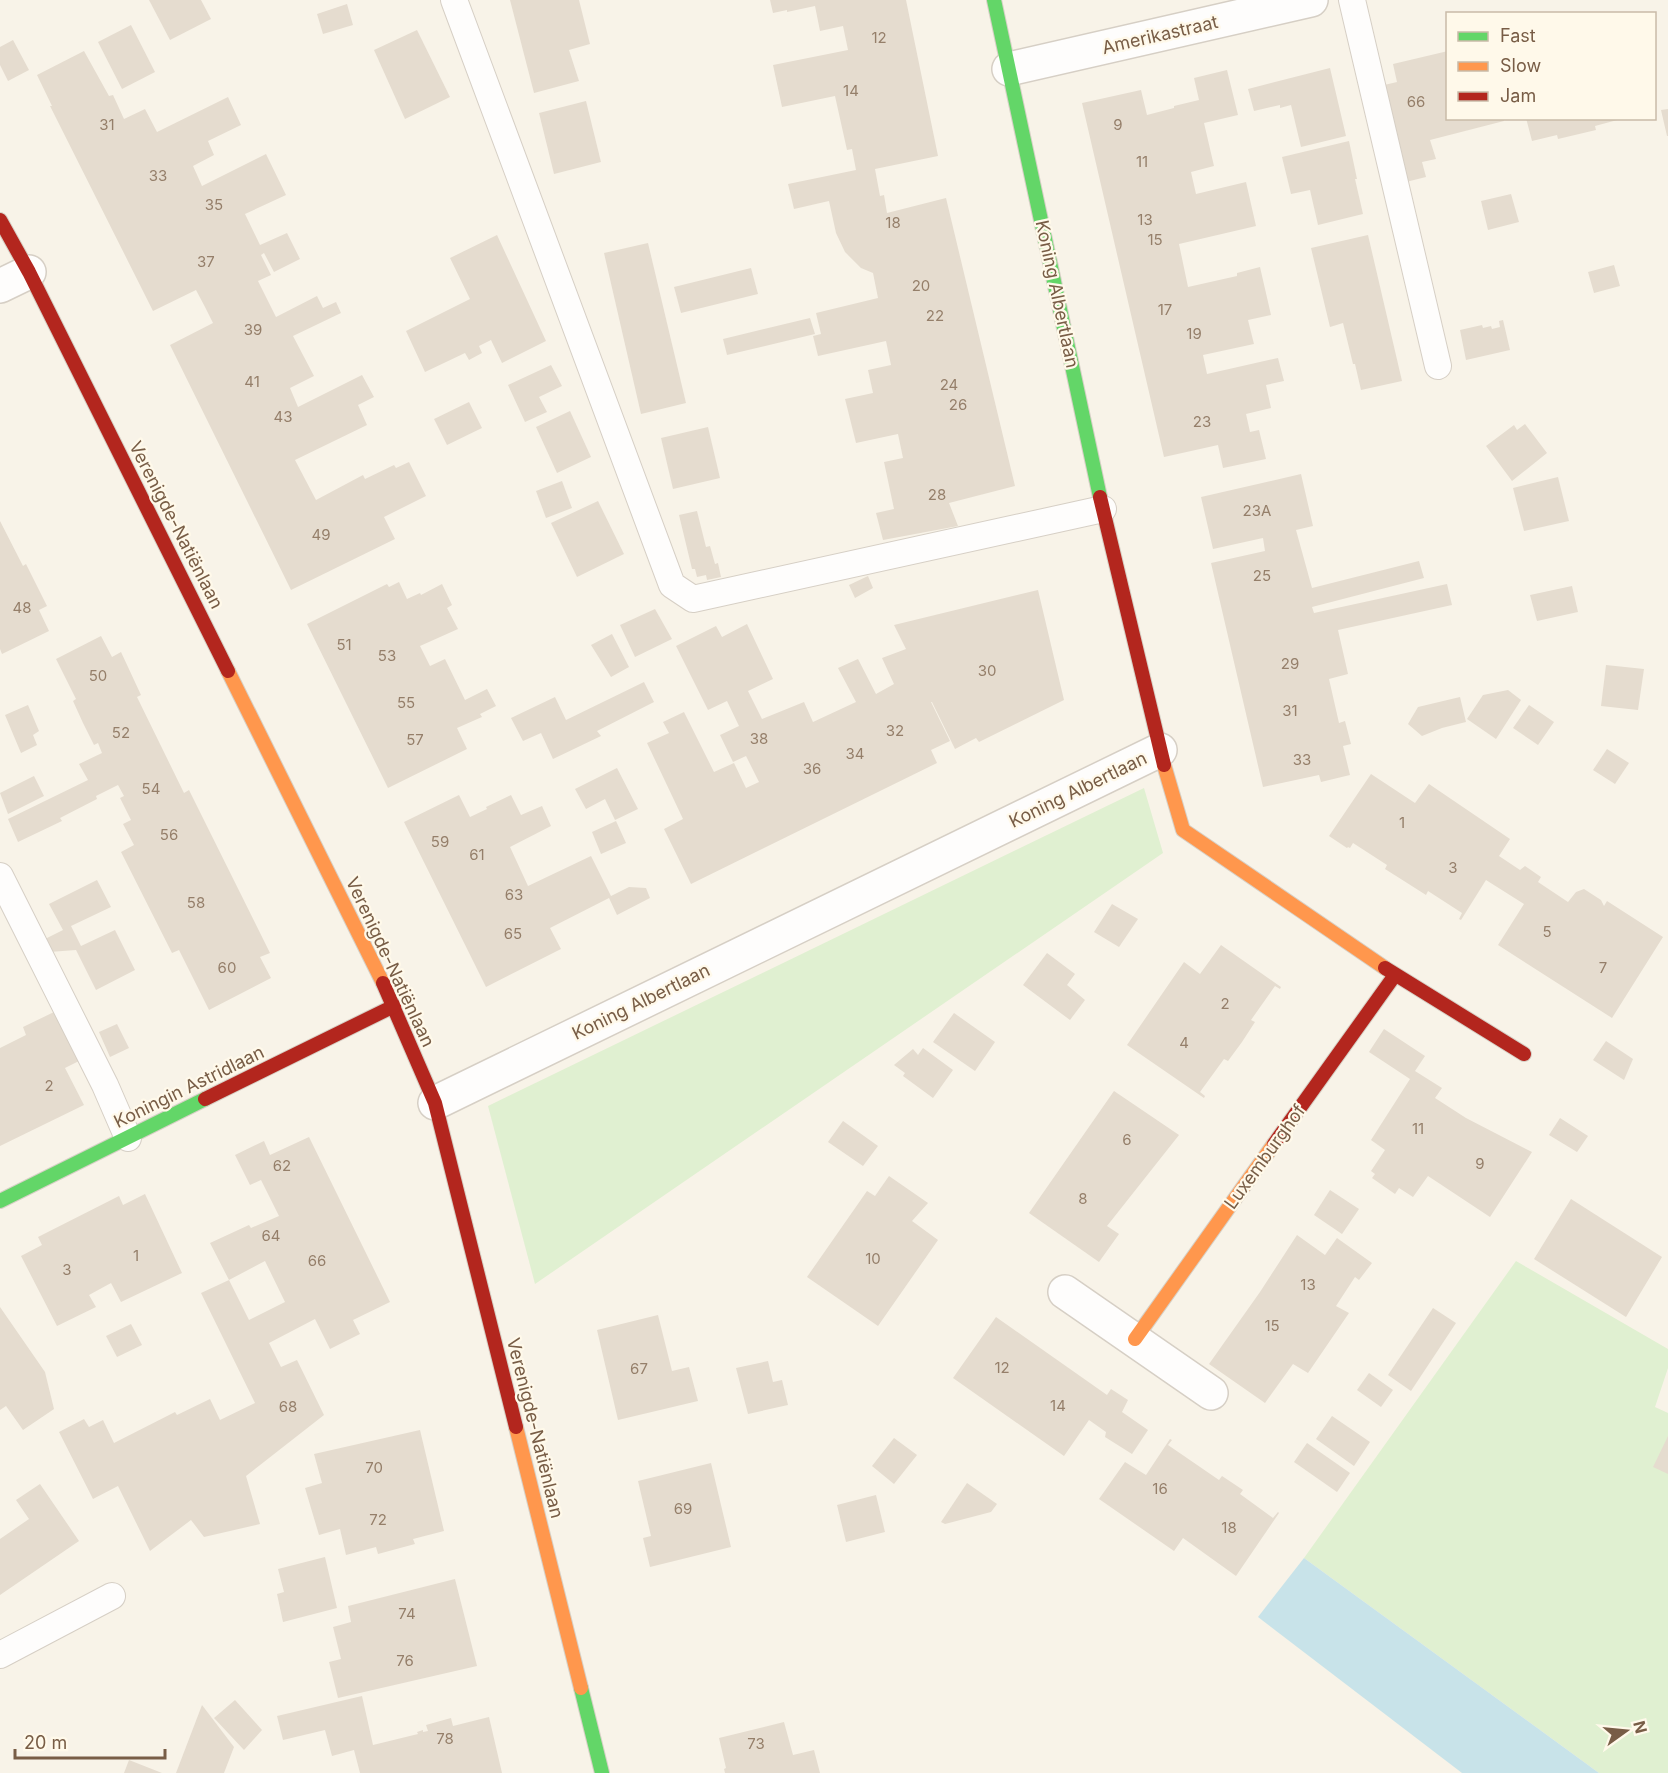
<svg xmlns="http://www.w3.org/2000/svg" width="1668" height="1773" font-family="Inter,sans-serif">
  <style>
    .green { fill: #e0f0d1 }
    .water { fill: #c8e3e9 }
    .building { fill: #e5dccf; fill-rule: evenodd }
    .lines { fill: none; stroke-linecap: round; stroke-linejoin: round }
    .lane-casing { stroke: #d6cfc5; stroke-width: 28 }
    .street-casing { stroke: #d6cfc5; stroke-width: 36 }
    .fast-casing { stroke: #d7d0c6; stroke-width: 16 }
    .slow-casing { stroke: #d7d0c6; stroke-width: 16 }
    .jam-casing { stroke: #d7d0c6; stroke-width: 16 }
    .lane { stroke: #fefdfc; stroke-width: 26 }
    .street { stroke: #fefdfc; stroke-width: 33 }
    .fast { stroke: #63d668; stroke-width: 14 }
    .slow { stroke: #ff974d; stroke-width: 14 }
    .jam { stroke: #b3261e; stroke-width: 14 }
    .labels { text-anchor: middle; stroke-width: 4.5; stroke-linejoin: round; paint-order: stroke }
    .number-label { font-size: 15px; fill: #957f6a }
    .street-label { font-size: 18px; fill: #785d46; stroke: #fff9ea }
  </style>
  <rect width="100%" height="100%" fill="#f8f3e8"/>
  <g class="green">
    <path d="M1144,788l19,65 -628,431 -47,-178z"/>
    <path d="M1516,1261l152,88v19l-13,39 13,6v360h-69l-295,-215z"/>
  </g>
  <path class="water" d="M1304,1558l295,215h-137l-204,-156z"/>
  <g class="building">
    <path d="M149,0h52l10,19 -41,21z"/>
    <path d="M510,0h69l11,44 -21,6 10,31 -45,12z"/>
    <path d="M770,0h136l32,156 -63,13 5,27 4,-1 3,18 59,-15 69,288 -66,17 9,23 -75,14 -7,-27 18,-4 -10,-47 19,-4 -5,-24 -42,9 -11,-44 28,-6 -5,-23 23,-5 -5,-24 -68,15 -5,-20 8,-2 -5,-21 62,-15 -5,-25 -12,-5 -16,-16 -9,-19 -7,-32 -35,8 -6,-25 68,-14 -4,-21 -5,1 -12,-54 -53,11 -9,-42 75,-15 -5,-24 -23,5 -5,-25 -28,6v-2l-14,3z"/>
    <path d="M347,4l6,21 -30,9 -6,-20z"/>
    <path d="M131,25l24,47 -33,17 -24,-47z"/>
    <path d="M417,30l33,67 -45,22 -31,-69z"/>
    <path d="M13,40l16,30 -21,11 -8,-16v-18z"/>
    <path d="M84,51l25,45 4,-1 11,24 21,-10 12,23 71,-35 13,28 -33,16 6,14 -21,11 9,20 64,-32 20,41 -41,19 15,31 27,-12 13,26 -26,13 -10,-19 -3,2 10,20 -13,6 18,36 41,-21 6,12 13,-6 5,11 -48,23 21,40 -24,12 8,19 64,-32 12,22 -16,8 9,20 -72,35 21,40 47,-25 2,4 29,-14 2,3 13,-6 17,34 -42,21 11,22 -104,51 -121,-245 43,-22 -8,-16 -9,-17 -43,21 -103,-205h2l-15,-31z"/>
    <path d="M1448,51v67h55l1,3 -74,19 6,19 -14,3 4,15 -20,5 -26,-96 17,-4 -4,-18z"/>
    <path d="M1330,68l16,68 -45,11 -10,-42 -11,3v-3l-26,6 -6,-22z"/>
    <path d="M1227,70l11,45 -34,8 10,43 -23,6 5,22 50,-12 10,44 -77,18 9,43 49,-11v-3l23,-6 11,48 -23,5 6,24 -51,11 4,19 71,-16 6,23 -18,4 5,23 -25,6 4,18 9,-2 7,29 -43,9 -5,-23 -54,12 -82,-354 59,-13 6,25 27,-7v-2l25,-6 -5,-22z"/>
    <path d="M586,101l15,61 -47,12 -15,-61z"/>
    <path d="M1668,109v27h-1l-6,-26z"/>
    <path d="M1526,118h95v1l-26,7 1,4 -38,9 -1,-4 -25,6z"/>
    <path d="M1349,141l8,38h-2l8,35 -45,11 -8,-35 -19,4 -9,-37z"/>
    <path d="M1511,194l8,28 -31,8 -7,-29z"/>
    <path d="M497,235l49,106 -44,22 -11,-23 -12,6 3,7 -13,7 -4,-7 -40,19 -19,-41 64,-32 -20,-41z"/>
    <path d="M1368,235l34,146 -41,9 -6,-26h-2l-10,-41 -13,4 -19,-79z"/>
    <path d="M648,243l38,160 -45,11 -37,-161z"/>
    <path d="M1614,265l6,21 -26,7 -6,-21z"/>
    <path d="M751,268l7,26 -77,19 -7,-26z"/>
    <path d="M810,318l5,16 -88,21 -4,-16z"/>
    <path d="M1503,320l7,30 -44,10 -6,-30 22,-5 1,3 8,-2 1,3 8,-2 -1,-6z"/>
    <path d="M551,365l11,21 -23,11 8,15 -22,10 -17,-37z"/>
    <path d="M469,402l13,26 -35,17 -13,-26z"/>
    <path d="M570,411l21,46 -34,16 -21,-46z"/>
    <path d="M1525,424l22,29 -35,28 -26,-35 28,-21 3,5z"/>
    <path d="M708,427l12,51 -47,11 -12,-51z"/>
    <path d="M1301,474l12,52 -17,4 16,58 107,-27 5,17 -112,29 2,6 133,-29 5,21 -114,25 10,44 -19,5 10,44 6,-2 6,23 -8,2 7,29 -29,7 -2,-7 -56,12 -52,-224 54,-12 -2,-13 -50,11 -12,-52z"/>
    <path d="M1558,477l11,44 -45,10 -11,-43z"/>
    <path d="M562,481l10,27 -26,10 -10,-27z"/>
    <path d="M598,501l26,53 -47,23 -26,-54z"/>
    <path d="M697,511l9,36 4,-1 5,18 3,-1 3,14 -14,3 -1,-5 -9,2 -2,-8h-3l-13,-54z"/>
    <path d="M0,521l23,45 3,-2 21,42 -8,4 10,21 -47,23 -2,-5z"/>
    <path d="M868,576l5,12 -18,10 -6,-13z"/>
    <path d="M399,582l8,17 13,-6 1,2 21,-11 10,21 -5,3 11,21 -38,17 10,20 15,-7 20,41 22,-11 9,17 -16,8 2,3 -25,11 10,21 -79,39 -81,-164 80,-40 2,3z"/>
    <path d="M1572,586l6,26 -41,9 -7,-26z"/>
    <path d="M1038,590l26,110 -85,42 -3,-4 -21,11 -23,-47h-1l19,39 -19,9 6,13 -246,121 -27,-55 19,-10 -36,-76 22,-10 -6,-11 21,-10 30,60 20,-9 12,25 13,-6 -13,-26 -13,6 -13,-27 19,-9 -12,-25 -19,9 -32,-64 40,-20 6,11 25,-13 26,55 -25,12 14,28 42,-17 9,20 43,-20 -18,-34 20,-9 18,35 18,-10 -12,-26 24,-9 -12,-24z"/>
    <path d="M655,609l17,30 -37,18 -15,-32z"/>
    <path d="M612,634l17,33 -18,10 -20,-32z"/>
    <path d="M101,636l11,21 9,-5 20,43 -4,2 47,96 5,-3 81,163 -10,4 11,21 -62,32 -30,-60 -7,3 -51,-101 13,-7 -11,-21 8,-4 -11,-22 4,-2 -6,-11 -22,11 1,3 -37,19 2,3 -44,21 -10,-23 80,-39 -9,-16 23,-11 -4,-10 -4,2 -11,-22 -10,-22 3,-2 -20,-40z"/>
    <path d="M1606,665l38,4 -6,41 -37,-4z"/>
    <path d="M644,682l10,20 -57,29 4,5 -48,23 -12,-26 -18,8 -12,-23 44,-21 11,23z"/>
    <path d="M1508,690l13,10 -25,39 -29,-20 16,-24z"/>
    <path d="M1460,697l6,25 -24,6 -20,8 -14,-12 10,-17z"/>
    <path d="M28,705l11,26 -6,4 4,10 -16,8 -16,-38z"/>
    <path d="M1529,705l25,17 -16,23 -25,-17z"/>
    <path d="M1607,749l22,14 -14,21 -22,-14z"/>
    <path d="M617,768l21,41 -23,11 -10,-21 -19,10 -11,-20z"/>
    <path d="M1371,774l44,29 14,-19 81,55 -11,17 21,14 5,-4 16,11 -3,5 30,20 8,-10 8,-3 17,11 3,6 3,-5 56,36 -51,81 -114,-73 26,-41 -38,-24 -25,40 -2,-1 3,-6 -34,-22 -2,4 -22,-14 -19,-12 2,-4 -34,-22 -3,5 -2,-1 -1,1 -18,-12z"/>
    <path d="M34,776l10,20 -36,18 -8,-21z"/>
    <path d="M459,795l11,22 17,-8 -1,-2 25,-12 10,20 21,-9 9,20 -41,21 18,39 63,-30 20,40 18,-9 17,1 4,10 -33,17 -8,-17 -59,30 11,21 -75,38 -82,-165z"/>
    <path d="M616,821l10,22 -25,11 -9,-22z"/>
    <path d="M97,880l14,27 -40,19 10,20 34,-16 20,40 -39,20 -20,-40 -27,2 -6,-12 20,-10 -14,-26z"/>
    <path d="M1112,904l26,15 -19,28 -25,-15z"/>
    <path d="M1221,945l60,42 -1,2 -5,-3 -24,34 4,2 -13,20 -14,19 -4,-2 -24,33 5,4 -1,2 -77,-53 57,-83 16,12z"/>
    <path d="M1047,953l28,21 -8,11 18,15 -15,20 -47,-35z"/>
    <path d="M54,1012l25,49 -14,7 19,37 -84,41v-98l26,-13 -3,-8z"/>
    <path d="M954,1013l41,29 -20,29 -42,-29z"/>
    <path d="M117,1024l12,24 -19,9 -11,-25z"/>
    <path d="M1384,1029l41,27 -10,15 27,17 -7,10 31,20 66,34 -42,65 -62,-41 -15,21 -14,-9 -4,6 -23,-16 3,-4 -4,-3 14,-21 -14,-10 39,-61 -41,-27z"/>
    <path d="M1606,1041l27,18 -9,21 -31,-20z"/>
    <path d="M923,1048l30,22 -20,28 -30,-22 2,-3 -11,-8 19,-16 5,6z"/>
    <path d="M1114,1091l65,44 -72,91 12,8 -20,28 -70,-49z"/>
    <path d="M1560,1118l28,18 -11,16 -28,-17z"/>
    <path d="M843,1121l35,25 -15,20 -35,-24z"/>
    <path d="M309,1137l81,165 -37,18 7,14 -30,15 -15,-30 -46,24 12,24 16,-7 27,55 -78,61 14,48 -56,13 -13,-17 -41,31 -32,-65 -25,13 -34,-67 25,-13 5,8 14,-7 11,23 61,-31 2,3 33,-16 10,21 35,-17 -54,-110 28,-13 -19,-37 39,-18 2,3 28,-12 -18,-36 -11,5 -15,-30 29,-14 6,14zM265,1261l20,41 -36,18 -20,-40z"/>
    <path d="M889,1176l39,27 -16,18 26,19 -60,86 -71,-49 60,-86 8,5z"/>
    <path d="M1330,1190l29,19 -17,25 -28,-19z"/>
    <path d="M145,1194l37,79 -61,29 -10,-19 -22,12 7,12 -39,19 -36,-70 21,-11 -4,-8 81,-41 4,9z"/>
    <path d="M1571,1199l91,58 -36,60 -92,-58z"/>
    <path d="M1297,1235l28,20 12,-17 35,25 -13,17 -4,-3 -19,29 13,7 -41,60 -15,-9 -28,39 -56,-39 51,-72z"/>
    <path d="M0,1307l45,65 9,37 -31,21 -17,-24 -6,4z"/>
    <path d="M1433,1308l23,15 -45,68 -23,-16z"/>
    <path d="M658,1315l14,56 17,-4 9,34 -80,19 -21,-90z"/>
    <path d="M996,1317l111,78 4,-6 17,11 -6,12 26,18 -16,24 -27,-17 1,-5 -17,-12 -25,36 -111,-78z"/>
    <path d="M131,1324l11,21 -25,12 -11,-21z"/>
    <path d="M768,1361l5,21 9,-2 6,25 -40,9 -12,-46z"/>
    <path d="M1369,1373l24,17 -12,17 -24,-17z"/>
    <path d="M1332,1416l38,26 -16,24 -38,-27z"/>
    <path d="M420,1430l24,101 -31,8 2,5 -37,10 -2,-7 -30,8 -6,-26 -21,6 -14,-47 17,-5 -8,-29z"/>
    <path d="M1668,1436v38l-15,-7z"/>
    <path d="M894,1438l23,17 -23,29 -22,-18z"/>
    <path d="M1170,1439l2,1 -4,5 51,35 3,-4 21,14 -3,4 33,24 5,-6 1,1 -43,63 -53,-38 -9,13 -75,-52 26,-37 21,13z"/>
    <path d="M1307,1443l43,30 -13,19 -43,-30z"/>
    <path d="M711,1463l20,84 -81,20 -7,-29 8,-2 -13,-55z"/>
    <path d="M967,1483l30,21 -6,8 -46,12 -4,-2z"/>
    <path d="M40,1484l39,57 -79,54v-56l29,-20 -13,-19z"/>
    <path d="M876,1495l9,37 -39,10 -9,-37z"/>
    <path d="M325,1557l12,51 -54,14 -6,-28 7,-2 -6,-23z"/>
    <path d="M455,1579l22,87 -139,32 -9,-36 12,-3 -8,-32 18,-5 -3,-16z"/>
    <path d="M362,1696l11,49 45,-11 -1,-2 6,-2v2l5,-1 -2,-6 25,-7 2,8 36,-9 13,56h-142l-6,-23 -22,6 -7,-26 -42,10 -6,-24z"/>
    <path d="M235,1700l27,30 -18,20 -30,-32z"/>
    <path d="M202,1705l32,42 -10,26h-48z"/>
    <path d="M784,1722l9,33 21,-5 6,23h-95l-1,-4 2,-1 -7,-30z"/>
    <path d="M129,1760l33,13h-38z"/>
  </g>
  <g class="lines">
    <g class="lane-casing">
      <g id="lane">
        <path d="M454,0l218,585 21,14 410,-90"/>
        <path d="M1352,0l86,366"/>
        <path d="M0,876l105,209 23,53"/>
        <path d="M0,1655l112,-59"/>
      </g>
    </g>
    <g class="street-casing">
      <g id="street">
        <path d="M1009,69l302,-69"/>
        <path d="M0,286l29,-14"/>
        <path d="M435,1103l725,-353"/>
        <path d="M1065,1292l146,101"/>
      </g>
    </g>
    <g class="fast-casing">
      <g id="fast">
        <path d="M994,0l106,497"/>
        <path d="M0,1201l205,-102"/>
        <path d="M581,1688l21,85"/>
      </g>
    </g>
    <g class="slow-casing">
      <g id="slow">
        <path d="M228,671l155,312"/>
        <path d="M1164,765l19,65 202,138"/>
        <path d="M1135,1339l139,-195"/>
        <path d="M516,1427l65,261"/>
      </g>
    </g>
    <g class="jam-casing">
      <g id="jam">
        <path d="M0,220l29,52 199,399"/>
        <path d="M1100,497l64,268"/>
        <path d="M1385,968l139,86"/>
        <path d="M383,983l52,120 81,324"/>
        <path d="M205,1099l189,-93"/>
        <path d="M1274,1144l121,-169"/>
      </g>
    </g>
    <use href="#lane" class="lane"/>
    <use href="#street" class="street"/>
    <use href="#fast" class="fast"/>
    <use href="#slow" class="slow"/>
    <use href="#jam" class="jam"/>
  </g>
  <g class="labels">
    <g class="number-label">
      <text x="879" y="43">12</text>
      <text x="851" y="96">14</text>
      <text x="1416" y="107">66</text>
      <text x="107" y="130">31</text>
      <text x="1118" y="130">9</text>
      <text x="1142" y="167">11</text>
      <text x="158" y="181">33</text>
      <text x="214" y="210">35</text>
      <text x="1145" y="225">13</text>
      <text x="893" y="228">18</text>
      <text x="1155" y="245">15</text>
      <text x="206" y="267">37</text>
      <text x="921" y="291">20</text>
      <text x="1165" y="315">17</text>
      <text x="935" y="321">22</text>
      <text x="253" y="335">39</text>
      <text x="1194" y="339">19</text>
      <text x="252" y="387">41</text>
      <text x="949" y="390">24</text>
      <text x="958" y="410">26</text>
      <text x="283" y="422">43</text>
      <text x="1202" y="427">23</text>
      <text x="937" y="500">28</text>
      <text x="1257" y="516">23A</text>
      <text x="321" y="540">49</text>
      <text x="1262" y="581">25</text>
      <text x="22" y="613">48</text>
      <text x="344" y="650">51</text>
      <text x="387" y="661">53</text>
      <text x="1290" y="669">29</text>
      <text x="987" y="676">30</text>
      <text x="98" y="681">50</text>
      <text x="406" y="708">55</text>
      <text x="1290" y="716">31</text>
      <text x="895" y="736">32</text>
      <text x="121" y="738">52</text>
      <text x="759" y="744">38</text>
      <text x="415" y="745">57</text>
      <text x="855" y="759">34</text>
      <text x="1302" y="765">33</text>
      <text x="812" y="774">36</text>
      <text x="151" y="794">54</text>
      <text x="1402" y="828">1</text>
      <text x="169" y="840">56</text>
      <text x="440" y="847">59</text>
      <text x="477" y="860">61</text>
      <text x="1453" y="873">3</text>
      <text x="514" y="900">63</text>
      <text x="196" y="908">58</text>
      <text x="1547" y="937">5</text>
      <text x="513" y="939">65</text>
      <text x="227" y="973">60</text>
      <text x="1603" y="973">7</text>
      <text x="1225" y="1009">2</text>
      <text x="1184" y="1048">4</text>
      <text x="49" y="1091">2</text>
      <text x="1418" y="1134">11</text>
      <text x="1127" y="1145">6</text>
      <text x="1480" y="1169">9</text>
      <text x="282" y="1171">62</text>
      <text x="1083" y="1204">8</text>
      <text x="271" y="1241">64</text>
      <text x="136" y="1261">1</text>
      <text x="873" y="1264">10</text>
      <text x="317" y="1266">66</text>
      <text x="67" y="1275">3</text>
      <text x="1308" y="1290">13</text>
      <text x="1272" y="1331">15</text>
      <text x="1002" y="1373">12</text>
      <text x="639" y="1374">67</text>
      <text x="1058" y="1411">14</text>
      <text x="288" y="1412">68</text>
      <text x="374" y="1473">70</text>
      <text x="1160" y="1494">16</text>
      <text x="683" y="1514">69</text>
      <text x="378" y="1525">72</text>
      <text x="1229" y="1533">18</text>
      <text x="407" y="1619">74</text>
      <text x="405" y="1666">76</text>
      <text x="445" y="1744">78</text>
      <text x="756" y="1749">73</text>
    </g>
    <g class="street-label">
      <text transform="translate(1160 35) rotate(-13)" y="6">Amerikastraat</text>
      <text transform="translate(1057 294) rotate(78)" y="6">Koning Albertlaan</text>
      <text transform="translate(176 525) rotate(63)" y="6">Verenigde-Natiënlaan</text>
      <text transform="translate(1078 790) rotate(-26)" y="6">Koning Albertlaan</text>
      <text transform="translate(390 962) rotate(65)" y="6">Verenigde-Natiënlaan</text>
      <text transform="translate(641 1002) rotate(-26)" y="6">Koning Albertlaan</text>
      <text transform="translate(189 1087) rotate(-26)" y="6">Koningin Astridlaan</text>
      <text transform="translate(1265 1157) rotate(-54)" y="6">Luxemburghof</text>
      <text transform="translate(535 1428) rotate(76)" y="6">Verenigde-Natiënlaan</text>
    </g>
  </g>
  <rect x="1446" y="12" width="210" height="108" fill="#fff9ea" stroke="#c9bba8" stroke-width="1.5"/>
  <rect x="1458" y="32" width="30" height="9" fill="#63d668" stroke="#c9bba8" stroke-width="1.5"/>
  <text x="1500" y="42" font-size="18" fill="#785d46">Fast</text>
  <rect x="1458" y="62" width="30" height="9" fill="#ff974d" stroke="#c9bba8" stroke-width="1.5"/>
  <text x="1500" y="72" font-size="18" fill="#785d46">Slow</text>
  <rect x="1458" y="92" width="30" height="9" fill="#b3261e" stroke="#c9bba8" stroke-width="1.5"/>
  <text x="1500" y="102" font-size="18" fill="#785d46">Jam</text>
  <g transform="translate(1626 1731) rotate(75)" stroke="#fff9ea" stroke-width="4.5" paint-order="stroke">
  <path d="M0-4.5L10 22L0 15L-10 22Z" fill="#785d46"/>
  <text y="-9" font-size="16" font-weight="bold" text-anchor="middle" fill="#785d46">N</text>
  </g>
  <path d="M15 1749v9h150v-9" fill="none" stroke="#785d46" stroke-width="3"/>
  <text x="24" y="1749" font-size="18" fill="#785d46" stroke="#fff9ea" stroke-width="4.5" paint-order="stroke">20 m</text>
</svg>
